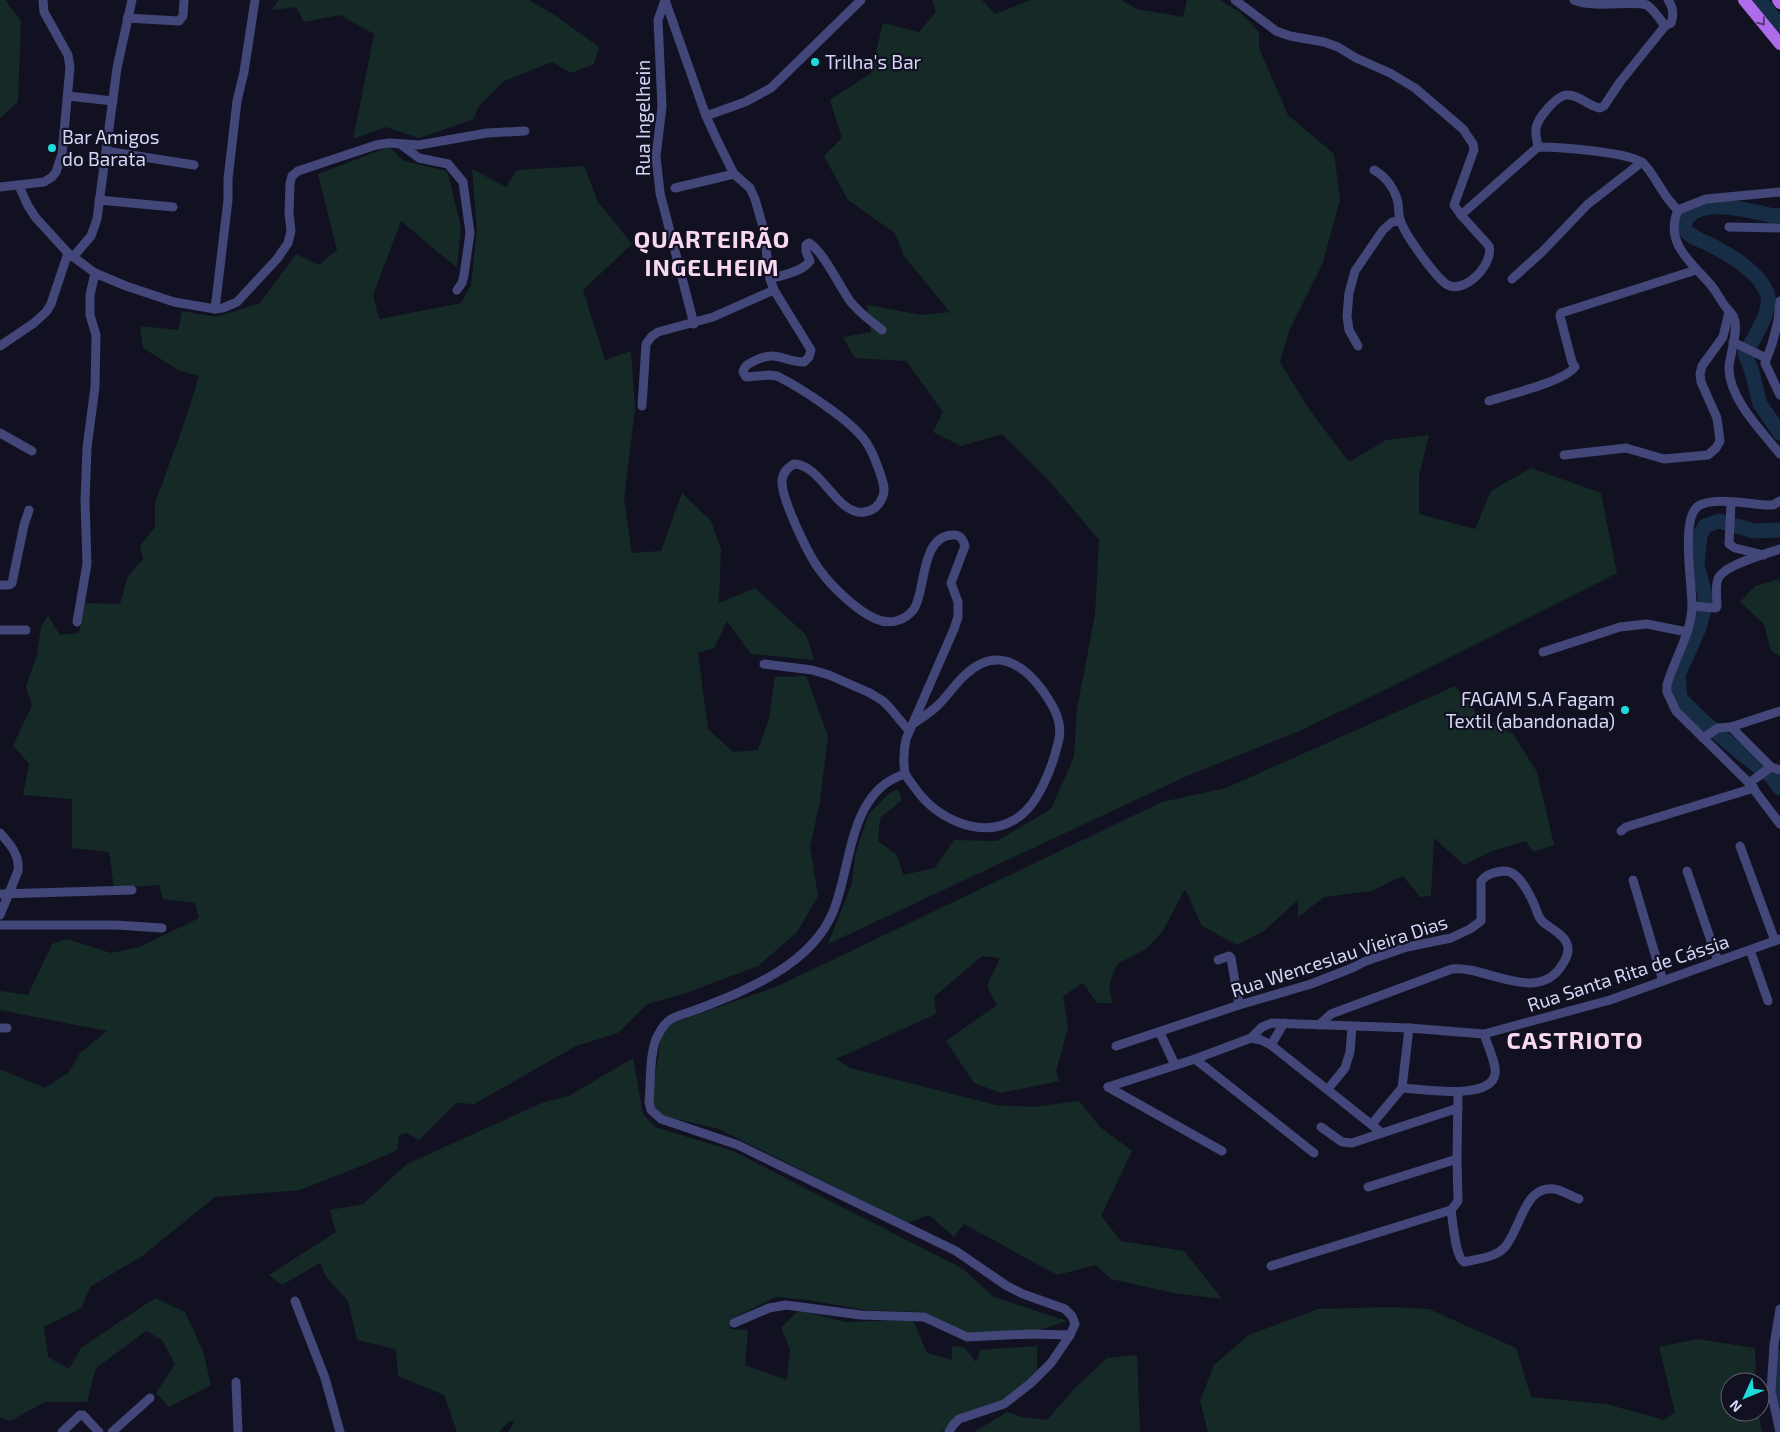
<svg xmlns="http://www.w3.org/2000/svg" width="1780" height="1432" font-family="'Exo 2',sans-serif">
  <style>
    .green { fill: #152a27 }
    .lines { fill: none; stroke-linecap: round; stroke-linejoin: round }
    .river { stroke: #162d45; stroke-width: 15 }
    .minor { stroke: #424679; stroke-width: 9 }
    .primary { stroke: #ae6cea; stroke-width: 12 }
    .oneway { stroke: #583a7b }
    .poi-dot { fill: #1fdcdb; stroke: #121121; stroke-width: 2 }
    .labels { text-anchor: middle; stroke-width: 4.5; stroke-linejoin: round; paint-order: stroke }
    .poi-label { font-size: 19px; fill: #d7d6f9; stroke: #121121; text-anchor: start }
    .street-label { font-size: 19px; fill: #d7d6f9; stroke: #121121 }
    .district-label { font-size: 24px; font-weight: bold; letter-spacing: 1px; fill: #f9d8f1; stroke: #121121 }
  </style>
  <rect width="100%" height="100%" fill="#121121"/>
  <g class="green">
    <path d="M0,0h5l16,21 -3,81 -18,16z"/>
    <path d="M279,0h250l27,16 43,31 -5,17 -23,9 -19,-11 -48,19 -26,26 -4,12 -55,19 -33,-11 -33,12 21,-105 -34,-19 -36,7 -8,-15 -25,3z"/>
    <path d="M932,0h50l13,14 36,-14h90l16,9 46,8 4,-17h33l21,13 18,19v16l29,67 46,39 6,46 -18,65 -33,66 -9,31 28,46 41,54 37,-22 43,-5 -10,41v38l56,15 16,-38 40,-23 70,25 16,80 -230,116 -90,43 -110,44 -359,168 24,-61 3,-27 13,-41 19,-20 11,-6 4,11 -22,18 -2,23 19,14 6,20 32,-7 19,-28 43,1 54,-32 23,-52 3,-48 18,-94 4,-75 -47,-56 -50,-50 -41,12 -28,-14 10,-20 -37,-51 -51,-3 -12,-21 28,-5 -4,-27 54,10 29,-3 -46,-56 -9,-23 -47,-33 -24,-44 18,-18 -12,-38 41,-27 12,-50 36,9 17,-20z"/>
    <path d="M389,147l15,14 43,10 14,56 -4,41 -56,-47 -28,74 4,17 3,7 81,-16 10,-18 6,-55 -5,-61 34,18 11,-17 67,-4 14,36 34,42 -49,46 22,70 26,-9 4,58 -11,90 8,54 29,-2 21,-58 29,28 10,28 -2,54 36,-15 51,47 8,25 -63,-6 -24,-33 -13,27 -16,5 10,76 25,23 25,-2 11,-31 6,-42 31,-1 22,60 -8,65 -10,46 8,49 -21,36 -39,34 -75,28 -36,10 -29,29 -42,13 -102,58 -18,-1 -37,37 -12,-7 -8,2 -2,15 -31,14 -66,26 -85,7 -74,60 -50,29 -10,22 -37,19 4,30 21,12 12,-21 74,-50 30,14 18,39 8,34 -42,22 -13,-14 19,-29 -13,-24 -16,-9 -50,37 -9,34h-42l-35,19 -10,-4v-346l2,-1 43,18 24,-16 11,-19 27,-22 -107,-21v-19l28,4 24,-51 15,-5 44,14 29,-6 59,-29 -4,-15 -32,-4 -4,-14 -45,3 -5,-36 -37,-4v-49l-49,-4 6,-31 -16,-19 19,-39 -6,-19 11,-32 4,-29 7,-10 12,19 19,-2 6,-30 35,1 8,-28 15,-17 -3,-13 15,-19v-24l29,-79 15,-48 -19,-5 -37,-23 -3,-22 38,4 4,-19 35,6 43,-14 36,-49 23,11 18,-15 -19,-76z"/>
    <path d="M1780,579v77l-9,-5 -7,-27 -24,-22 15,-16z"/>
    <path d="M1455,686l22,28 36,20 24,38 17,73 -21,7 -7,-11 -34,10 -28,14 -30,-27 -3,58 -11,1 -17,-21 -32,15 -47,6 -26,20v-17l-33,30 -28,15 -35,-19 -17,-37 -23,43 -16,17 -29,15 -8,21 3,18h-15l-14,-20 -20,13 5,32 -12,43 3,10 -58,12 -27,-10 -28,-42 51,-36 -10,-19 13,-28 -18,-2 -48,41 2,17 -100,45 14,9 146,37 37,2 46,-6 21,26 32,24 -31,65 20,25 63,10 38,48 -48,-6 -63,-14 -15,-14 -39,10 -93,-51 -10,13 -25,-22 -22,8 -188,-94 -51,-12 -13,-5 -4,-9 11,-72 14,-9 102,-36 384,-184 64,-14z"/>
    <path d="M633,1058l10,56 12,13 78,24 230,118 31,28 73,24 -34,11 -66,6 -44,-26 -58,-2 -57,-10 -32,-3 -45,22 -1,10 18,1 -3,35 42,15 3,-31 -9,-21 18,-18 46,12 68,-2 14,33 25,7v-14l12,1 12,15 4,-12 57,-4v26l-23,23 -73,37h-433l7,-11h-6l-10,11h-42l-13,-37 -46,-19 -2,-27 -39,-9 -9,-39 -22,-24 -6,-14 -38,22 -13,-10 67,-43 -6,-22 33,-6 44,-40 137,-62 25,-6z"/>
    <path d="M1392,1307l37,2 87,39 15,49 75,7 58,16 11,-8 -16,-65 38,-8 58,9 1,34h-26v30h28l4,20h-554l-8,-31 14,-36 35,-30 69,-26z"/>
    <path d="M1137,1355l3,77h-166l33,-20 15,5 25,3 29,-33 31,-29z"/>
  </g>
  <g class="lines">
    <g class="river">
      <path d="M1760,0l20,26"/>
      <path d="M1780,215l-6,1c-22,-5 -70,-19 -87,2 -2,3 -2,7 -3,11 8,10 18,11 29,17 19,10 50,29 55,51 3,14 -15,44 -23,56l7,19 8,32 20,29"/>
      <path d="M1780,530l-26,1 -35,-10 -14,5 -5,9 -3,30 8,30v11l-6,22 -21,47 2,23 24,24 43,36 24,18 9,12"/>
      <path d="M1780,1357l-2,42 2,4"/>
    </g>
    <g class="minor">
      <path d="M665,0l41,116 11,24 17,34 16,14 5,11 8,28 7,52 4,11 37,60 -2,7 -5,5c-22,0 -26,-13 -50,-1 -6,3 -10,5 -11,11l3,5 24,-2 7,1c24,12 74,44 89,66 7,10 10,20 14,31 2,7 6,15 3,23 -3,8 -9,15 -19,16 -27,4 -43,-48 -70,-48 -7,4 -12,9 -12,18 0,18 26,72 37,87 12,17 38,42 57,50 14,6 29,2 38,-10 12,-18 6,-72 38,-74 8,-1 11,4 13,11l-14,37 7,19v15l-4,12 -48,110c-2,10 -3,23 -1,34 2,5 7,11 10,15 21,30 65,52 99,32 24,-13 38,-52 44,-77 6,-20 -4,-36 -15,-52 -21,-29 -48,-44 -78,-16 -10,9 -18,22 -28,31 -7,7 -16,12 -24,18"/>
      <path d="M665,0l-7,20 4,87 -6,49 4,37 34,131"/>
      <path d="M1235,0l41,31 14,5 34,6 14,5 18,11 34,15 25,15 48,41 10,15 1,6 -20,55 7,10 28,31c5,18 -25,50 -43,38 -12,-9 -40,-48 -45,-62 -3,-6 -2,-13 -3,-19 -3,-14 -12,-26 -24,-33"/>
      <path d="M1574,0c22,9 56,0 73,5 7,5 13,14 18,21"/>
      <path d="M127,18l52,3 4,-5 1,-16"/>
      <path d="M68,96l45,5"/>
      <path d="M706,116l39,-14 26,-14 90,-88"/>
      <path d="M400,144l19,14 29,6 15,18 7,51 -6,42 -2,8 -5,7"/>
      <path d="M1538,147c-1,-7 -3,-13 -2,-19 2,-10 21,-34 32,-33 12,0 21,12 32,13l4,-2 16,-24 45,-56 6,-3c3,-8 2,-16 -3,-23"/>
      <path d="M106,151l88,14"/>
      <path d="M19,186l9,20 8,12 32,35 27,20 31,13 48,16 41,7 8,-1 14,-6 40,-43 11,-16 3,-12 -2,-18 1,-30 2,-7 6,-5 78,-26 13,-2 30,2 68,-12 38,-2"/>
      <path d="M0,187l44,-5 8,-5 4,-5 6,-18 8,-87 -2,-12 -24,-43 -1,-12"/>
      <path d="M675,188l59,-14"/>
      <path d="M1780,192l-74,7 -28,11c-14,33 13,52 32,74 6,7 10,15 15,22 3,4 8,8 9,12 5,12 -4,36 -5,49 -1,31 33,64 51,87"/>
      <path d="M99,200l74,7"/>
      <path d="M1461,215l77,-68c19,0 95,5 106,17 13,14 19,33 34,46"/>
      <path d="M1729,227l51,1"/>
      <path d="M73,257l18,-21 6,-17 20,-151 15,-68"/>
      <path d="M770,279c12,-4 32,-7 40,-18l-4,-9v-7l3,-2c14,8 31,44 41,58 8,11 21,20 32,29"/>
      <path d="M1512,279l31,-28 45,-47 54,-42"/>
      <path d="M1780,301l-2,20 -6,23 -7,19 15,32"/>
      <path d="M215,309l13,-109v-21l9,-78 7,-29 11,-72"/>
      <path d="M1733,342l33,16"/>
      <path d="M0,346l34,-23 12,-11 5,-8 17,-51"/>
      <path d="M1358,346l-9,-16 -2,-14 2,-23 6,-22 28,-41 9,-8 8,-1"/>
      <path d="M1489,401c21,-7 74,-19 86,-34l-3,-5 -12,-46 1,-3 135,-43"/>
      <path d="M642,406l4,-62 6,-8 6,-4 55,-15 61,-27"/>
      <path d="M0,433l32,18"/>
      <path d="M1564,455l62,-7 38,11 44,-4 8,-7 4,-7 -3,-23 -16,-36 -1,-8 2,-8 21,-29 6,-25"/>
      <path d="M1780,501l-7,4h-8c-17,-1 -54,-9 -68,2 -16,14 -5,77 -5,98 0,28 -18,54 -25,80v7l9,19 73,72 31,41"/>
      <path d="M1731,503l-2,41 6,4 29,7"/>
      <path d="M0,585h9l3,-2 12,-58 5,-15"/>
      <path d="M1692,606l24,2 1,-2c0,-8 -2,-20 1,-27 5,-14 48,-25 62,-30"/>
      <path d="M77,622l10,-58 -2,-64 2,-52 8,-61 1,-52 -6,-20v-20l5,-22"/>
      <path d="M0,630h26"/>
      <path d="M1543,652l77,-25 27,-3 40,8"/>
      <path d="M764,664l48,6 17,5 41,18 13,8 7,7 19,23"/>
      <path d="M1731,727l40,40 9,3"/>
      <path d="M1703,738l15,-10 13,-1 49,-16"/>
      <path d="M905,774c-57,17 -53,93 -72,138 -22,53 -86,78 -135,97 -20,8 -29,5 -40,26 -9,16 -7,48 -9,67l2,8 10,9 77,26 218,106 51,35 16,8 42,15 7,7 3,8 -5,11 -19,28 -20,20 -27,21 -45,15 -6,6 -4,7"/>
      <path d="M1749,783l22,-16"/>
      <path d="M1621,831l5,-4 128,-39"/>
      <path d="M0,833c10,11 20,22 18,38l-18,44"/>
      <path d="M1740,846l35,95"/>
      <path d="M1687,871l31,90"/>
      <path d="M1633,880l30,101"/>
      <path d="M0,894l132,-4"/>
      <path d="M0,925h116l46,3"/>
      <path d="M1750,950l18,51"/>
      <path d="M1218,960l11,-4 2,2 8,47"/>
      <path d="M0,1028h7"/>
      <path d="M1160,1033l15,32"/>
      <path d="M1251,1038l10,2 10,5 111,88"/>
      <path d="M1271,1045l13,-22"/>
      <path d="M1116,1046l123,-41 72,-21 41,-16 14,-7 41,-14 44,-9 19,-9 11,-8v-40c4,-5 10,-8 16,-9 5,-1 10,-2 15,1 9,5 18,22 22,31 3,6 3,12 8,17 7,7 22,13 25,23 3,8 -1,15 -5,21 -24,40 -77,0 -110,4l-121,45 -12,11"/>
      <path d="M1195,1059l119,94"/>
      <path d="M1108,1087l87,-28 56,-21 11,-11 10,-4 137,5 75,6 126,-34 170,-61"/>
      <path d="M1108,1087l114,64"/>
      <path d="M1402,1088c19,1 89,13 93,-14 2,-9 -8,-30 -11,-40"/>
      <path d="M1328,1089l17,-21 5,-16 2,-25"/>
      <path d="M1372,1124l30,-36 7,-60"/>
      <path d="M1321,1127l21,15 10,1 106,-35"/>
      <path d="M1368,1187l89,-28"/>
      <path d="M1451,1210c2,12 4,46 13,52 13,-3 30,-4 40,-14 16,-16 20,-64 50,-59 8,1 17,7 25,10"/>
      <path d="M1271,1266l180,-56 7,-9 -1,-42 1,-67"/>
      <path d="M295,1301l30,77 15,54"/>
      <path d="M734,1323l35,-15 17,-3 75,10 63,2 43,20 64,-3 39,1"/>
      <path d="M236,1382l2,50"/>
      <path d="M62,1432l18,-17h3l16,17"/>
      <path d="M112,1432l38,-34"/>
      <path d="M1780,1432l-9,-41 3,-46 6,-36"/>
    </g>
    <g class="primary">
      <path d="M1744,0l36,44"/>
      <path d="M1778,0l2,3"/>
    </g>
  </g>
  <defs><path id="oneway-chevron" d="M-2-3.5L2.5 0L-2 3.5" fill="none" stroke-width="1.6" stroke-linecap="round" stroke-linejoin="round" transform="scale(1.25)"/></defs>
  <use class="oneway" href="#oneway-chevron" transform="translate(1762 22) rotate(51)"/>
  <g class="poi-dot">
    <circle cx="815" cy="62" r="5"/>
    <circle cx="52" cy="148" r="5"/>
    <circle cx="1625" cy="710" r="5"/>
  </g>
  <g class="labels">
    <g class="poi-label">
      <text x="825" y="69">Trilha's Bar</text>
      <text x="62" y="144">Bar Amigos<tspan x="62" dy="22">do Barata</tspan></text>
      <text x="1615" y="706" text-anchor="end">FAGAM S.A Fagam<tspan x="1615" dy="22">Textil (abandonada)</tspan></text>
    </g>
    <g class="street-label">
      <text transform="translate(643 118) rotate(-90)" y="7">Rua Ingelhein</text>
      <text transform="translate(1339 956) rotate(-18)" y="7">Rua Wenceslau Vieira Dias</text>
      <text transform="translate(1628 973) rotate(-18)" y="7">Rua Santa Rita de Cássia</text>
    </g>
    <g class="district-label">
      <text x="712" y="248">QUARTEIRÃO<tspan x="712" dy="28">INGELHEIM</tspan></text>
      <text x="1575" y="1049">CASTRIOTO</text>
    </g>
  </g>
  <g transform="translate(1745 1397) rotate(226)"><circle r="24" fill="#121121" stroke="#616077"/>
  <path d="M0-4L9 19L0 12L-9 19Z" fill="#1fdcdb"/>
  <text y="-8" font-size="14" font-weight="bold" text-anchor="middle" fill="#d7d6f9">N</text>
  </g>
</svg>
